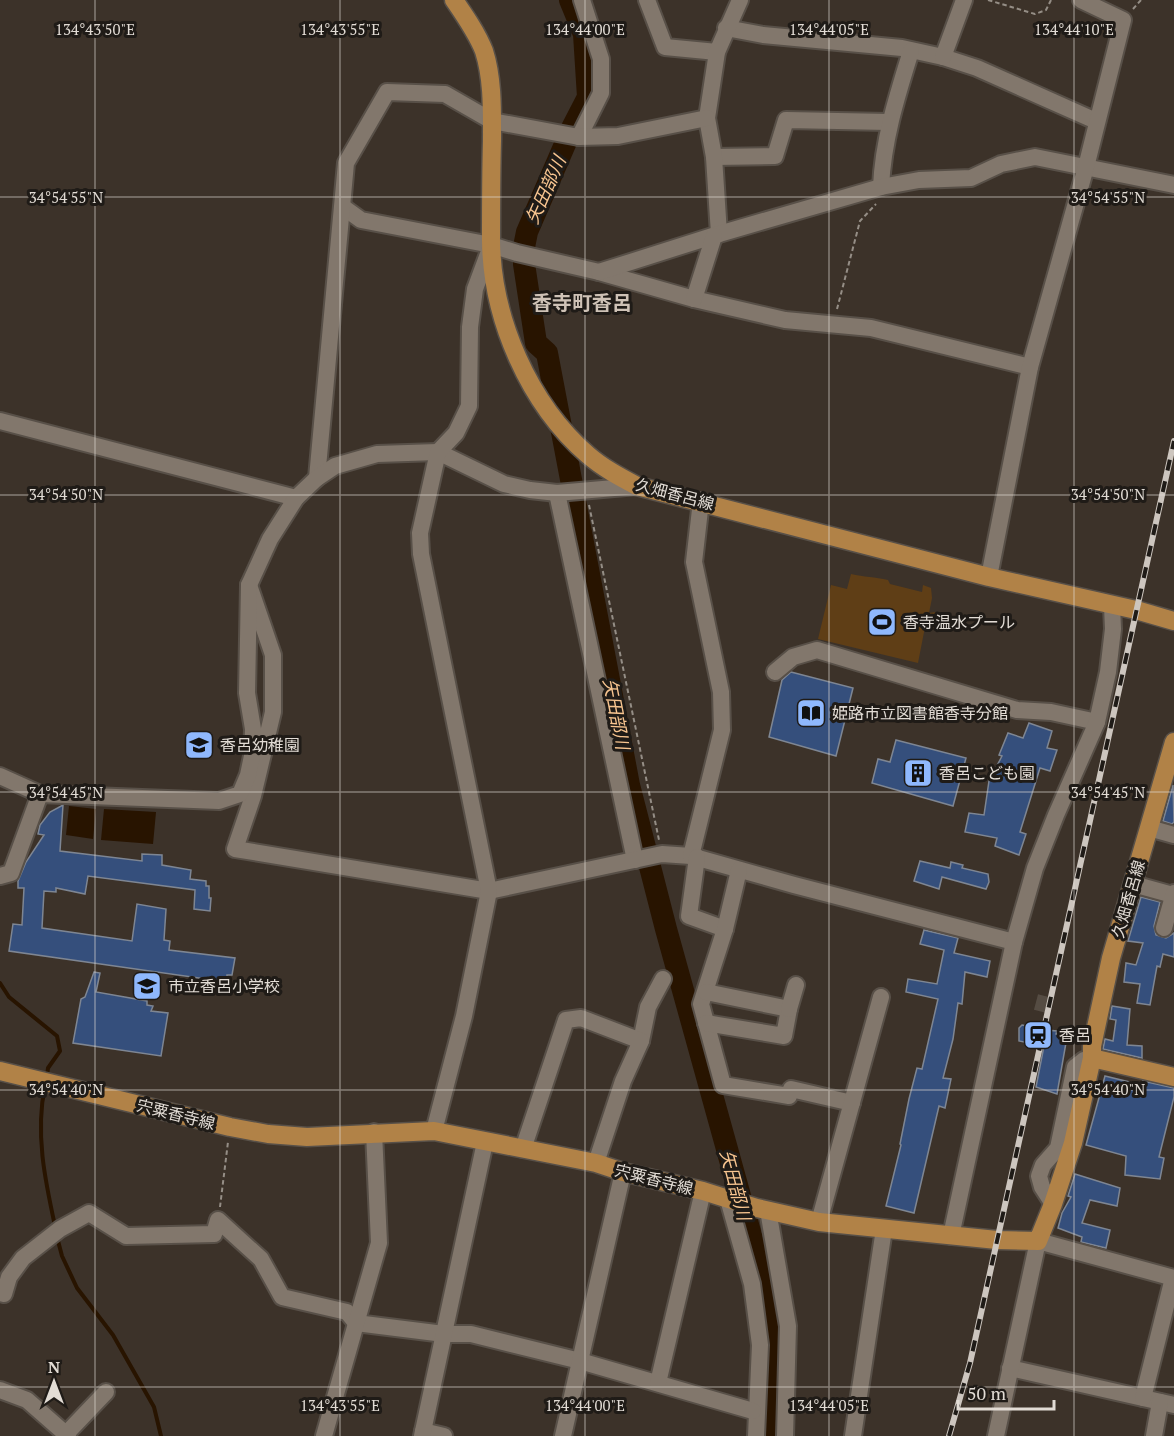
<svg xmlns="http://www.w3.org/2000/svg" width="1174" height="1436" font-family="'PT Serif','Noto Sans JP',serif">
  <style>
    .green { fill: #5f3e16 }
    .water { fill: #281400 }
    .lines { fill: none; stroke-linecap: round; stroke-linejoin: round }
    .stream { stroke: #281400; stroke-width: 4 }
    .river { stroke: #281400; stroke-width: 22 }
    .building { fill: #354f7c; stroke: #7e8693; stroke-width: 1.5 }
    .minor-tunnel { stroke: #554c43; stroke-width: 16; stroke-dasharray: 16 8; stroke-linecap: butt }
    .minor-casing { stroke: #585048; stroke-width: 20 }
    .major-casing { stroke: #585048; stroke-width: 21 }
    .path { stroke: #958e86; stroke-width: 2; stroke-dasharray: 4.5 3; stroke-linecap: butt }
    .minor { stroke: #82776c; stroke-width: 16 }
    .major { stroke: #b18247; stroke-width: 18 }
    .rail-casing { stroke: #cdc6bf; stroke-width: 6 }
    .rail { stroke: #1f1b17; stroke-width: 4; stroke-dasharray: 11; stroke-linecap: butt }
    .ticks { fill: none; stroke: #e2dcd5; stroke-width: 1.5; stroke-opacity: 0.45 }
    .labels { text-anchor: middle; stroke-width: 6; stroke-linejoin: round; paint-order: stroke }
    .street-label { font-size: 16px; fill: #e2dcd5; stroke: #1f1b17 }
    .poi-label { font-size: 16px; fill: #e2dcd5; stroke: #1f1b17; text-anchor: start }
    .water-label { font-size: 18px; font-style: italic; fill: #f8c590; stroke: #1f1b17 }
    .quarter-label { font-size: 20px; font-weight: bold; fill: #cec2b6; stroke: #1f1b17 }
    .ticks-label { font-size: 15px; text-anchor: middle; fill: #e2dcd5; stroke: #1f1b17; stroke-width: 6; stroke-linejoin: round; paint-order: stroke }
  </style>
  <rect width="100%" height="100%" fill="#3c3229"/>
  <path class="green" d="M851,574c13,3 24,3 37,6l2,4 32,8 1,-7 8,3 1,10 -3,15 7,-1 7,4 -3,13 -15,-2 -7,36 -100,-24 13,-54 16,4z"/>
  <g class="water">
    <path d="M69,806l27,3 -3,30 -27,-4z"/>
    <path d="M104,809l52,3 -3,32 -52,-4z"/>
  </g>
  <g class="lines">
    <g class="stream">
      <path d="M0,983l9,14 48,39 3,15 -12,17 -1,8"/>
      <path d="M45,1086c-10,47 0,94 10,140"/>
      <path d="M57,1237l5,19 15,32 36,47 41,72 7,29"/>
    </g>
    <path class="river" d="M570,0l14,34 4,63 -16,31 -45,104 -3,15v17l12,79 11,10 82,432 37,144 94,339 14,66 -1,53 -6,49"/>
  </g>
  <g class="building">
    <path d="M791,672l62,16 -17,68 -67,-19 13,-57z"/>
    <path d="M1029,723l23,8 -5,17 10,2 -7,21 -10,-3 -20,64 6,2 -7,21 -24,-9 2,-8 -32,-6 4,-19 15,2 5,-34 13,-25 -3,-1 9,-22 15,5z"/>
    <path d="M896,740l70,18 -13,48 -81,-23 6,-24 12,3z"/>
    <path d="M1173,785l1,37 -2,2 -9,-3z"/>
    <path d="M63,805l-3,46 82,10v-7l20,1v10l29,5 -1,9 16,2v5h3v12h2l-1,13 -16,-2 1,-19 -107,-14 -3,18 -29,-6v4l-12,-1 -2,37 90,13 5,-37 29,5 -2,31 6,1 -1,9 66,8 -3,17h-5v7l-218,-31 4,-27 9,1 2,-37h-6v-7l8,-19 18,-27 -6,-1 2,-9 10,-13z"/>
    <path d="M920,861l30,7 1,-6 12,3 -1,3 26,6 1,8 -3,7 -44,-12 -3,12 -25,-8z"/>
    <path d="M1141,897l19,5 -6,24 2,9 10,3 8,-5v24l-11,-3 -3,13 -3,-1 -7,39 -13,-2 3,-19 -16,-2 2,-19 10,2 7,-22 -15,-2z"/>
    <path d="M924,930l34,8 -4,15 36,8 -3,16 -22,-5 -3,32 -4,-1 -5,36 -10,39 8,1 -6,29 -6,-2 -25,107 -28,-7 15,-61 -1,-1 9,-45 8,-31 5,1 16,-70 -32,-7 2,-13 29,5 7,-34 -24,-6z"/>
    <path d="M94,972l6,1 -4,19 51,9v4l6,1 -2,5 17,2 -7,43 -88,-13 8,-44 4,-2z"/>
    <path d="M1112,1006l18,3 -3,36 15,1v12l-39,-9 2,-10 8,2 3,-21 -6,-1z"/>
    <path d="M1022,1025l12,2 -1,2 24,2 -1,3 11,3 -10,57 -21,-7 8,-41 -25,-5v-13z"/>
    <path d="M1105,1076l37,9 1,-4 31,7v9l-15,60 5,1 -4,21 -35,-4 1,-19 -40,-11z"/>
    <path d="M1075,1174l45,14 -3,18 -27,-6 -8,23 28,7 -4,18 -25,-6 1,-5 -24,-9 4,-15 9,-16 -3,-1z"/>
  </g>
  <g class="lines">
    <path class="minor-tunnel" d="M1036,1002l19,5"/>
    <g class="minor-casing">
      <g id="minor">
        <path d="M647,0l18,47 52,5"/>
        <path d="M726,28l37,7 139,13 41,9 34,11 119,53"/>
        <path d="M943,57l21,-57"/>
        <path d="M579,137l22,-44v-34l-19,-59"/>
        <path d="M714,157l61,-1 11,-36 103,2"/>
        <path d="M881,187c2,-47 16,-91 30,-136"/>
        <path d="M343,207l18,13 130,25 26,8 82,19 95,27 91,21 86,8 159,39"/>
        <path d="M719,234l-5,-77 -7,-39 10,-66 23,-52"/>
        <path d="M599,272l120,-38 162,-47 38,-7 52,-2 30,-14 34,-7 139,28"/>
        <path d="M694,299l20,-63"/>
        <path d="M0,421l296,77"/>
        <path d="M317,478l29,-315 41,-71 58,2 47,27 87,16 39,-1 89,-18"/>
        <path d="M557,493l78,367"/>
        <path d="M989,577l41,-210 56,-200 37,-147 -42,-20"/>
        <path d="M249,585l24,70v57l-20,84 -18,53 254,42 173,-37 29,2 103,29 220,57"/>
        <path d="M775,672l18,-15 24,-7 200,60 34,2 46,10"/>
        <path d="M0,776l40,18 179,7 21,-7 8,-19 4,-19 1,-27 -6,-36 2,-108 21,-46 26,-41 21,-20 18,-12 42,-12 61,-2 66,32 26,6 27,3 80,-7"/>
        <path d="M1149,828l25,7"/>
        <path d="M691,856l31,-126 -1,-38 -27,-130 7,-61"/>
        <path d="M697,857l-8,59 36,13"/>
        <path d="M739,870l-14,59 -24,75 22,81 66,11 2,-7 61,14"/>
        <path d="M0,876l11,-3 29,-79"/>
        <path d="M1133,884l40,11"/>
        <path d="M1164,928l10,-35"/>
        <path d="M706,992l83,17 -5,27 -78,-13"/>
        <path d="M789,1009l7,-24"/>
        <path d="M641,1041l7,-34 15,-28"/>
        <path d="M434,1131l30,-115 25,-125 -68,-337 -1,-21 18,-81 18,-19 13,-27 1,-79 5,-38 16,-43"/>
        <path d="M523,1149l43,-129 15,-2 60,23 -18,40 -27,82"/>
        <path d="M728,1199l24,85 8,61 -4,91"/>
        <path d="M1053,1204l-11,-17 -3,-11 4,-11 15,-17 17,-81 9,-7 8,-2"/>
        <path d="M768,1210l20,116 -3,110"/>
        <path d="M819,1222l62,-225"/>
        <path d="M951,1236l63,-294 21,-74 21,-53 41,-93 11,-50 5,-43 -1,-23"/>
        <path d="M0,1293l4,1 5,-17 14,-19 37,-29 29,-16 37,23 88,-2 4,-14 43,39 21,38 65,15 9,11 88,11h27l109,27 173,50"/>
        <path d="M1010,1368l164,37"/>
        <path d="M658,1383l45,-192"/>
        <path d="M0,1390l27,10 41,36"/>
        <path d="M1143,1398l30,-120"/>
        <path d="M423,1431l21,5"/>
        <path d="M66,1434l40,-42"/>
        <path d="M324,1436l55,-193 -5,-111"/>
        <path d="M422,1436l63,-294"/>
        <path d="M563,1436l60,-264"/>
        <path d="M853,1436l31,-207"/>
        <path d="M996,1436l42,-195 136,37"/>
        <path d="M1154,1436l6,-34"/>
      </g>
    </g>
    <g class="major-casing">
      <g id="major">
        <path d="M454,0c11,16 23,33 30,51 9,28 8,61 8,90 -1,34 -1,67 -1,100 1,78 38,163 97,214 15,13 32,22 49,31l352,91 147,33 38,11"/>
        <path d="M1092,1058l82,19"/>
        <path d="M0,1071l230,56 38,7 39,3 127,-6 162,32 27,9 80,19 54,17 62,14 178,18 41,1 15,-37 20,-61 19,-85v-12l19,-88 63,-216"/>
      </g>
    </g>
    <g class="path">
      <path d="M988,0l47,14 11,-4 5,-10"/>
      <path d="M1133,9l8,-9"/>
      <path d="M837,309l23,-88 16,-17"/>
      <path d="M589,505l70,335"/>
      <path d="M220,1207l8,-65"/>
    </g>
    <use href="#minor" class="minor"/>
    <use href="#major" class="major"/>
    <g class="rail-casing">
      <path id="rail" d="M949,1436l21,-73 204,-922"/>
    </g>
    <use href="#rail" class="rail"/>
  </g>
  <path class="ticks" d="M95,0v1436M340,0v1436M585,0v1436M829,0v1436M1074,0v1436M0,197h1174M0,495h1174M0,792h1174M0,1090h1174M0,1387h1174"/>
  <defs>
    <g id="stadium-square" transform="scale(1.5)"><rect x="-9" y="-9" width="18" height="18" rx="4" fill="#8fb8fd" stroke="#1f1b17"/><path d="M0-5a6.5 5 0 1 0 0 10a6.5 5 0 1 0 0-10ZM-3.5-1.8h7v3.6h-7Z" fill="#111"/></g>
    <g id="library-square" transform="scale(1.5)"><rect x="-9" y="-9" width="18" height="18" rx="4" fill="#8fb8fd" stroke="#1f1b17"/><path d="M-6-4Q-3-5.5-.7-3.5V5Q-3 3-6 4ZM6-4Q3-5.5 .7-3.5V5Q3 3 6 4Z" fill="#111"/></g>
    <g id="school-square" transform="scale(1.5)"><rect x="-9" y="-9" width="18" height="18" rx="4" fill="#8fb8fd" stroke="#1f1b17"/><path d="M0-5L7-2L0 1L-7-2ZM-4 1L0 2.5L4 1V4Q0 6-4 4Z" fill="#111"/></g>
    <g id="building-square" transform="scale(1.5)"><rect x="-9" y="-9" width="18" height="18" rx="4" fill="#8fb8fd" stroke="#1f1b17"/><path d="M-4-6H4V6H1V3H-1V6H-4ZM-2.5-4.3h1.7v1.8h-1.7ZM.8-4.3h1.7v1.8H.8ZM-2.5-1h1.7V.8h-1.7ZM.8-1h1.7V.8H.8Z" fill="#111"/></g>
    <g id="station-square" transform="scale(1.5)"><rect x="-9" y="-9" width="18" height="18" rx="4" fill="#8fb8fd" stroke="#1f1b17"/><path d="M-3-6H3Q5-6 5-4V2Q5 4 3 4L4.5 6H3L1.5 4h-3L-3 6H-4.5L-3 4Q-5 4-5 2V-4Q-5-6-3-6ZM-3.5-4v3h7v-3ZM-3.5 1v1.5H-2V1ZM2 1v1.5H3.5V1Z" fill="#111"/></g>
  </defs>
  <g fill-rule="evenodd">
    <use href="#stadium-square" x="882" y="622"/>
    <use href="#library-square" x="811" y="713"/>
    <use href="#school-square" x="199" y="745"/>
    <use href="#building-square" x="918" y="773"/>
    <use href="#school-square" x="147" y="986"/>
    <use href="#station-square" x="1038" y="1035"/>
  </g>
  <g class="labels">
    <g class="street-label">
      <text transform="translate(675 494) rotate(15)" y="6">久畑香呂線</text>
      <text transform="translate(1128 899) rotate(-74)" y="6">久畑香呂線</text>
      <text transform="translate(176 1114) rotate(14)" y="6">宍粟香寺線</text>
      <text transform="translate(654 1179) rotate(14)" y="6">宍粟香寺線</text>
    </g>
    <g class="poi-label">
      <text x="903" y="628">香寺温水プール</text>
      <text x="832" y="719">姫路市立図書館香寺分館</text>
      <text x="220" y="751">香呂幼稚園</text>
      <text x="939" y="779">香呂こども園</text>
      <text x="168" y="992">市立香呂小学校</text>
      <text x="1059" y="1041">香呂</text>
    </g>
    <g class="water-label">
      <text transform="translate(546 190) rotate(-66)" y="6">矢田部川</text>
      <text transform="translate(616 714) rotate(79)" y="6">矢田部川</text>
      <text transform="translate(735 1185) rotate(75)" y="6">矢田部川</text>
    </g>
    <g class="quarter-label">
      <text x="582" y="310">香寺町香呂</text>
    </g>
  </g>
  <g class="ticks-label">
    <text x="95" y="35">134°43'50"E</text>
    <text x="340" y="35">134°43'55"E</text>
    <text x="585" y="35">134°44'00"E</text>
    <text x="829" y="35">134°44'05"E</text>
    <text x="1074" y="35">134°44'10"E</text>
    <text x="66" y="203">34°54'55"N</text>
    <text x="1108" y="203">34°54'55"N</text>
    <text x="66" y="500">34°54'50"N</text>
    <text x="1108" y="500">34°54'50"N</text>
    <text x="66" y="798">34°54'45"N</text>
    <text x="1108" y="798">34°54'45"N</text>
    <text x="66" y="1095">34°54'40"N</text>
    <text x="1108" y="1095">34°54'40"N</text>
    <text x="340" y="1411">134°43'55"E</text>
    <text x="585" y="1411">134°44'00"E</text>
    <text x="829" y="1411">134°44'05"E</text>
  </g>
  <g transform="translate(54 1382)" stroke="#1f1b17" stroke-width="4.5" paint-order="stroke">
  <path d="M0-4.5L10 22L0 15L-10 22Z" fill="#e2dcd5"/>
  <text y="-9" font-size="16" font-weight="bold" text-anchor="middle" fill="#e2dcd5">N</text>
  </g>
  <path d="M958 1400v9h96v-9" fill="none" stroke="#e2dcd5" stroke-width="3"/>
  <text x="967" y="1400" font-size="18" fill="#e2dcd5" stroke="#1f1b17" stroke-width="4.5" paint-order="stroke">50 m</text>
</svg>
